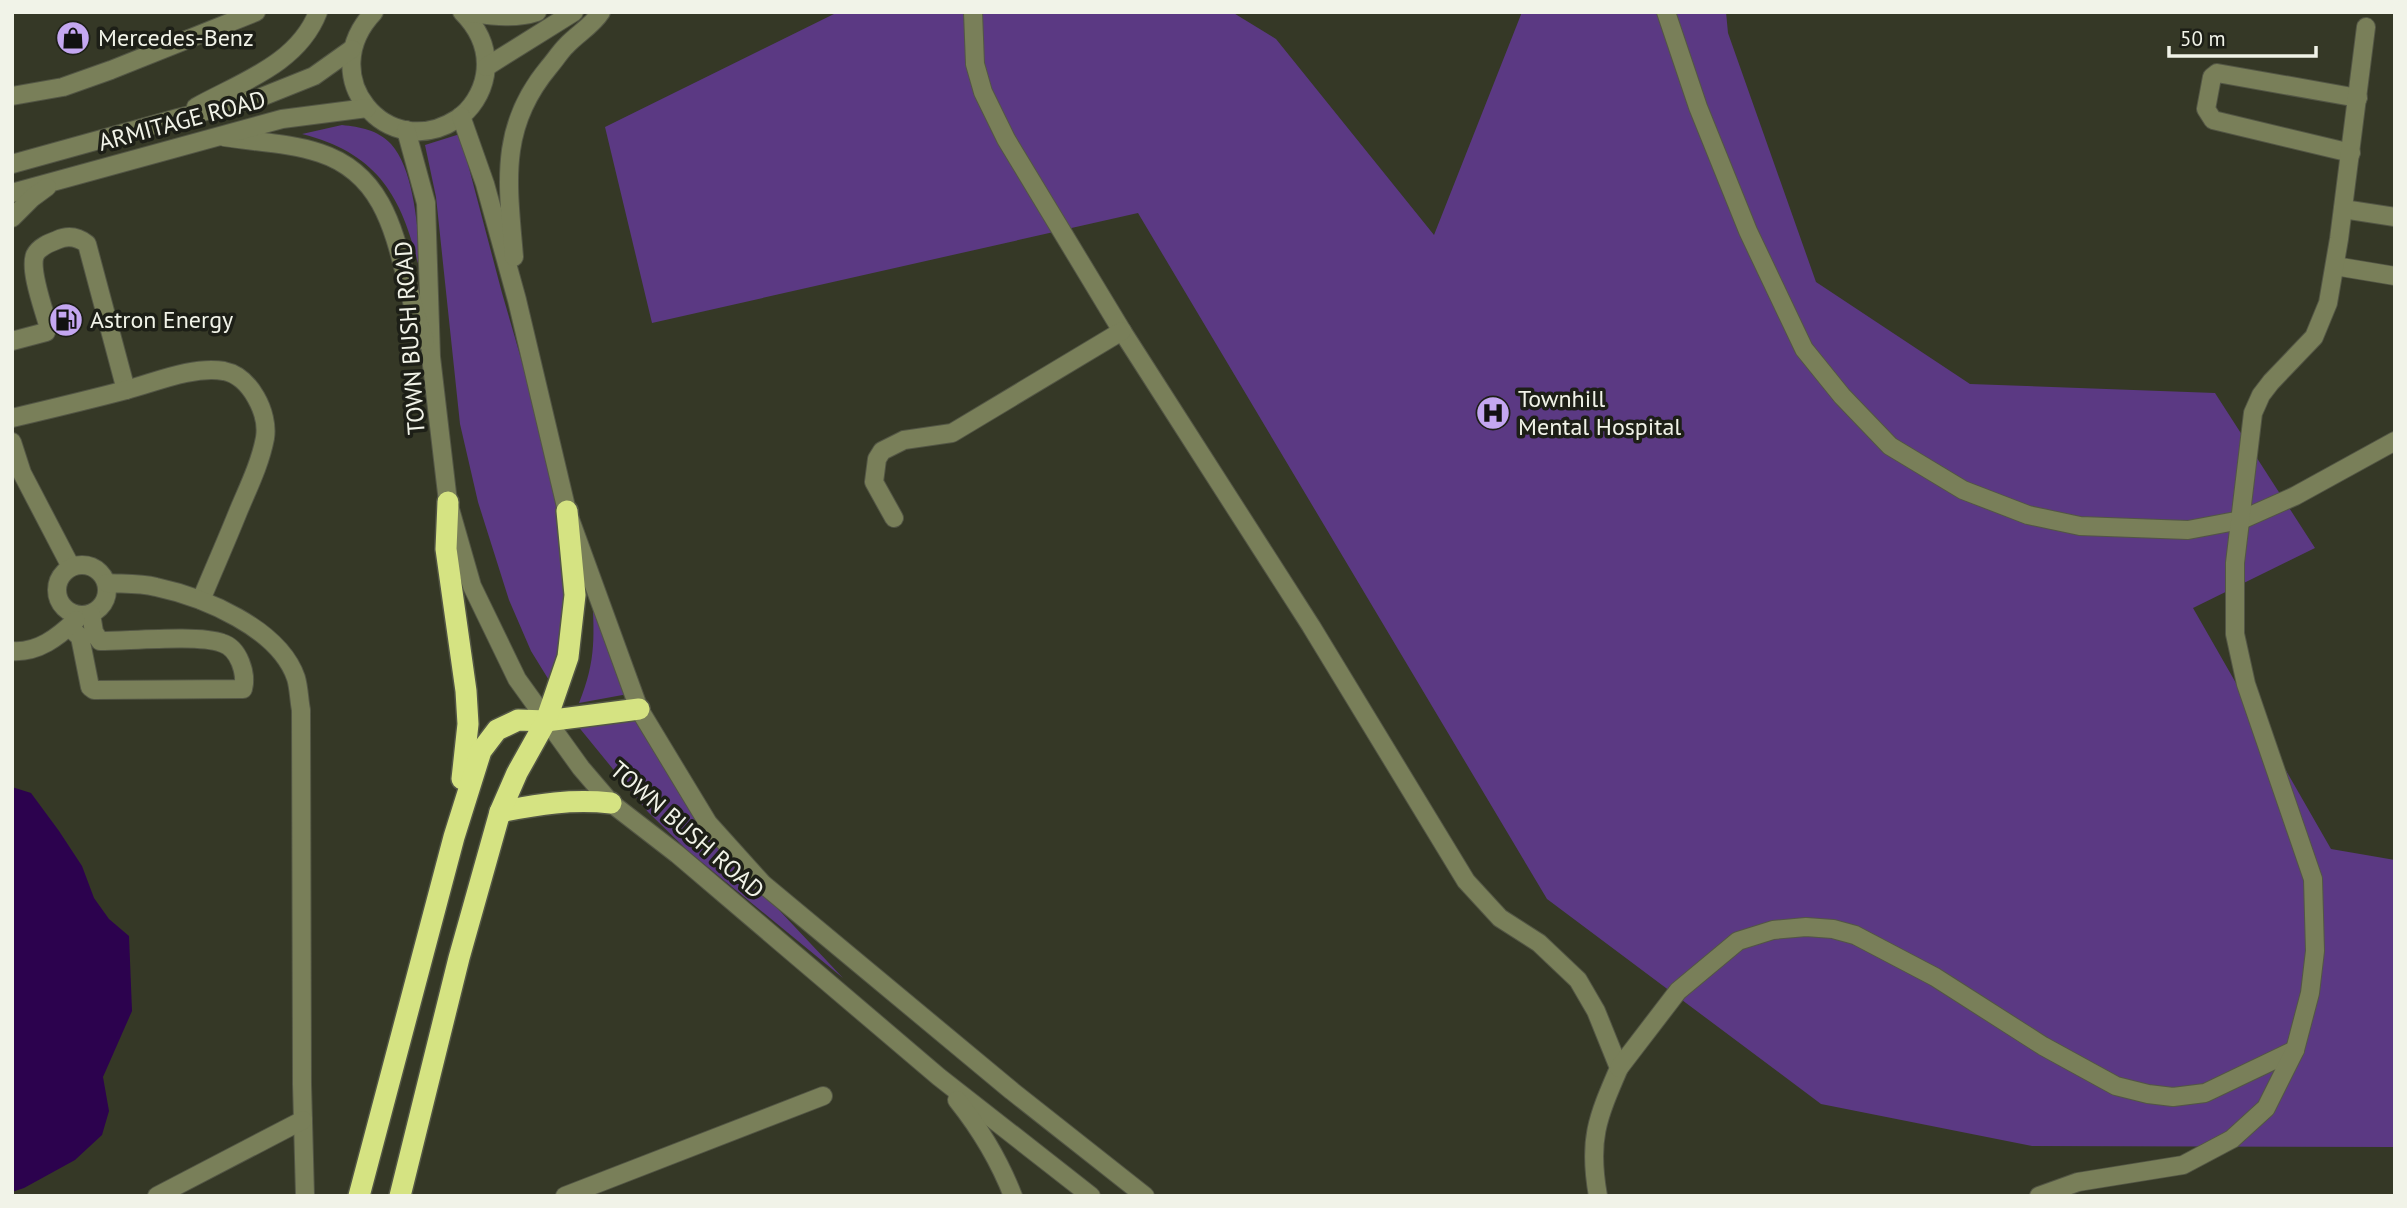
<svg xmlns="http://www.w3.org/2000/svg" width="2407" height="1208" font-family="'PT Sans',sans-serif">
  <style>
    .green { fill: #5b3983 }
    .water { fill: #2c024e }
    .lines { fill: none; stroke-linecap: round; stroke-linejoin: round }
    .minor-casing { stroke: #535645; stroke-width: 20 }
    .highway-casing { stroke: #535645; stroke-width: 24 }
    .minor { stroke: #797f59; stroke-width: 18 }
    .highway { stroke: #d5e382; stroke-width: 21 }
    .labels { text-anchor: middle; stroke-width: 7; stroke-linejoin: round; paint-order: stroke }
    .poi-label { font-size: 24px; fill: #f1f3e8; stroke: #1d1f17; text-anchor: start }
    .street-label { font-size: 24px; fill: #f1f3e8; stroke: #1d1f17 }
  </style>
  <rect width="100%" height="100%" fill="#353826"/>
  <g class="green">
    <path d="M838,12h394l44,27 158,196 88,-223h204l2,21 88,249 154,102 245,9 100,155 -122,60 138,241 64,11v287l-363,-1 -211,-42 -274,-205 -409,-686 -486,110 -47,-196z"/>
    <path d="M342,125c18,2 36,5 49,19 27,30 27,102 32,141 -17,-78 -37,-130 -121,-151z"/>
    <path d="M460,134l42,159 38,131 33,148 -18,118 -24,-39 -22,-51 -31,-98 -18,-78 -24,-227 -11,-52z"/>
    <path d="M592,588l36,106 -49,9c18,-44 15,-69 13,-115z"/>
    <path d="M632,719l10,5 18,38 69,95 114,121 -156,-128 -39,-38 -71,-87z"/>
  </g>
  <path class="water" d="M12,787l19,6 28,38 23,35 12,32 15,21 20,17 3,75 -29,66 6,34 -7,24 -27,25 -51,28 -12,4z"/>
  <g class="lines">
    <g class="minor-casing">
      <g id="minor">
        <path d="M374,12c-61,64 13,152 83,107 14,-9 25,-26 28,-44 4,-25 -5,-45 -23,-63"/>
        <path d="M463,12c25,3 50,8 74,0"/>
        <path d="M973,12l2,52 8,28 23,47 116,192 189,295 155,255 34,37 39,25 39,37 18,31 23,57c-22,51 -31,72 -21,128"/>
        <path d="M1666,12l32,95 50,124 56,118 38,47 48,50 73,44 65,25 52,11 108,4 53,-10 54,-24 100,-55"/>
        <path d="M486,67l88,-55"/>
        <path d="M12,96l51,-9 48,-17 145,-58"/>
        <path d="M196,107c45,-25 102,-43 122,-95"/>
        <path d="M461,116l24,68 32,116 50,211 72,198 69,114 55,61 249,207 133,105"/>
        <path d="M406,130l20,73 5,154 17,145 24,84 45,93 64,89 30,35 66,51 262,223 152,119"/>
        <path d="M224,137c31,5 66,6 96,16 70,23 76,92 93,152 3,12 8,24 12,36"/>
        <path d="M2351,153l-138,-33 -7,-11 6,-32 5,-4 141,25"/>
        <path d="M12,164l166,-46 81,-20 55,-22 38,-27"/>
        <path d="M12,193l270,-74 85,-11"/>
        <path d="M2343,209l52,8"/>
        <path d="M12,218l20,-20 15,-11"/>
        <path d="M514,257c-6,-73 -16,-129 35,-190 6,-7 11,-15 17,-21 11,-12 26,-20 35,-34"/>
        <path d="M2335,266l60,10"/>
        <path d="M12,341l34,-9 2,-7c-4,-15 -19,-55 -13,-70 4,-8 14,-12 22,-15 11,-5 21,-3 30,4l39,146"/>
        <path d="M12,418c38,-9 76,-18 114,-28 30,-8 66,-24 98,-19 26,5 45,42 41,67 -5,26 -17,50 -27,74 -12,30 -25,59 -37,88"/>
        <path d="M12,442l10,31 49,94"/>
        <path d="M894,518l-20,-36 3,-23 5,-8 22,-11 48,-7 170,-102"/>
        <circle cx="82" cy="590" r="25"/>
        <path d="M107,583c16,1 33,0 49,4 47,10 123,41 140,91 3,10 3,22 5,32l1,374 3,112"/>
        <path d="M69,627l11,10 10,50 4,3 149,-1c4,-15 -4,-41 -21,-46 -23,-9 -93,-2 -122,-2l-6,-9 -3,-18"/>
        <path d="M12,651c26,2 46,-14 64,-31"/>
        <path d="M1619,1068l59,-77 60,-50 35,-11 33,-3 27,2 22,6 80,42 108,69 73,40 32,8 25,3 32,-4 90,-43"/>
        <path d="M957,1100c24,30 42,60 56,96"/>
        <path d="M157,1196l146,-76"/>
        <path d="M565,1196l258,-100"/>
        <path d="M2039,1196l39,-14 105,-17 49,-26 34,-31 29,-58 15,-57 5,-42 -2,-72 -67,-195 -11,-50v-71l18,-150 8,-18 10,-13 43,-45 14,-34 11,-64 27,-212"/>
      </g>
    </g>
    <g class="highway-casing">
      <g id="highway">
        <path d="M448,502l-2,47 20,142 2,33 -6,55"/>
        <path d="M500,812c38,-8 72,-13 111,-9"/>
        <path d="M359,1196l95,-359 27,-86 16,-21 21,-10 28,1 93,-12"/>
        <path d="M400,1196l59,-238 41,-146 17,-39 29,-52 22,-64 7,-62 -8,-84"/>
      </g>
    </g>
    <use href="#minor" class="minor"/>
    <use href="#highway" class="highway"/>
  </g>
  <defs>
    <g id="shop-disc" transform="scale(1.75)"><circle r="9.5" fill="#c4a7f1" stroke="#1d1f17"/><path d="M-5-2.5h2.3a2.7 3.5 0 0 1 5.4 0H5L5.5 6h-11ZM-1.5-2.5h3a1.5 2.3 0 0 0-3 0Z" fill="#111"/></g>
    <g id="fuel-disc" transform="scale(1.75)"><circle r="9.5" fill="#c4a7f1" stroke="#1d1f17"/><path d="M-5.5-6h7V0h2V4h1.3V-2.5L3-4.5l.8-.8L6-3V5H2.5V1h-1V6h-7ZM-4.2-4.7v3.2H.2V-4.7Z" fill="#111"/></g>
    <g id="hospital-disc" transform="scale(1.75)"><circle r="9.5" fill="#c4a7f1" stroke="#1d1f17"/><path d="M-5-5h3v3.5h4V-5h3V5h-3V1.5h-4V5h-3Z" fill="#111"/></g>
  </defs>
  <g fill-rule="evenodd">
    <use href="#shop-disc" x="73" y="38"/>
    <use href="#fuel-disc" x="66" y="320"/>
    <use href="#hospital-disc" x="1493" y="413"/>
  </g>
  <g class="labels">
    <g class="poi-label">
      <text x="98" y="46">Mercedes-Benz</text>
      <text x="90" y="328">Astron Energy</text>
      <text x="1518" y="407">Townhill<tspan x="1518" dy="28">Mental Hospital</tspan></text>
    </g>
    <g class="street-label">
      <text transform="translate(182 121) rotate(-15)" y="8">ARMITAGE ROAD</text>
      <text transform="translate(410 338) rotate(-94)" y="8">TOWN BUSH ROAD</text>
      <text transform="translate(687 830) rotate(41)" y="8">TOWN BUSH ROAD</text>
    </g>
  </g>
  <rect width="2407" height="1208" fill="none" stroke="#f1f3e8" stroke-width="28"/>
  <path d="M2169 46v10h147v-10" fill="none" stroke="#f1f3e8" stroke-width="3.5"/>
  <text x="2180" y="46" font-size="21" fill="#f1f3e8" stroke="#1d1f17" stroke-width="5" paint-order="stroke">50 m</text>
</svg>
